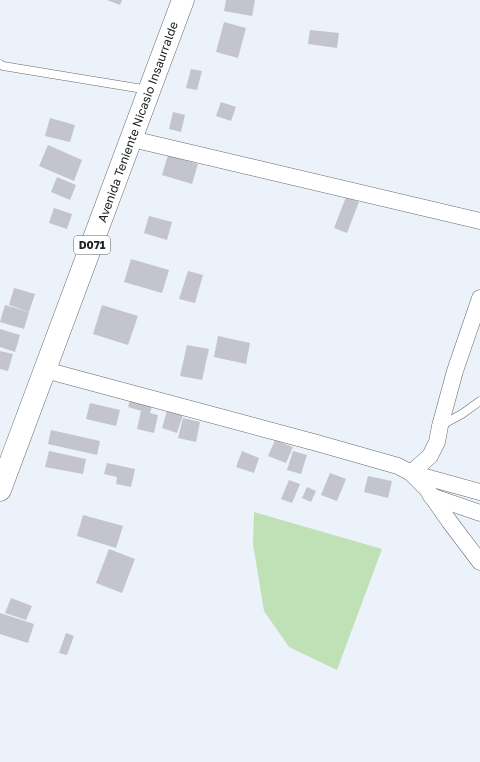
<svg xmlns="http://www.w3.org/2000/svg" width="480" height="762" font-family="'Golos Text',sans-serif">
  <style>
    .green { fill: #c0e1b6 }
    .building { fill: #c3c4cd }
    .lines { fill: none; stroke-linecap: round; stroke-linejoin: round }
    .lane-casing { stroke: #646970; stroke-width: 9 }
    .street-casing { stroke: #646970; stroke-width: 17 }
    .primary-casing { stroke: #646970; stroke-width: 23 }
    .lane { stroke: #fff; stroke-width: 8 }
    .street { stroke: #fff; stroke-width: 16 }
    .primary { stroke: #fff; stroke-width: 22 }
    .labels { text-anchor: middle; stroke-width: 4; stroke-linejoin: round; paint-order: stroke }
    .shield { fill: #fff; stroke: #636567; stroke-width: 1 }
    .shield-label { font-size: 11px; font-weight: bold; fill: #202326 }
    .street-label { font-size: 12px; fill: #202326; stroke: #fff }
  </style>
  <rect width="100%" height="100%" fill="#ecf2fa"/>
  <path class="green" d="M254,512l128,37 -45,121 -48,-23 -25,-36 -11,-67z"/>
  <g class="building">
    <path d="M107,0h15l-2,5z"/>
    <path d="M226,0h29l-3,16 -28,-5z"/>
    <path d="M224,22l22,6 -8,30 -22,-6z"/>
    <path d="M310,30l29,3 -2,15 -29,-4z"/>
    <path d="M191,69l11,2 -5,19 -11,-2z"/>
    <path d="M221,102l15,5 -5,14 -15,-5z"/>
    <path d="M173,112l12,3 -4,17 -12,-3z"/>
    <path d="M50,118l25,7 -5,17 -25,-6z"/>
    <path d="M48,145l34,15 -8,21 -35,-15z"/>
    <path d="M168,155l30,9 -6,20 -30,-9z"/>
    <path d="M57,177l19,8 -6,15 -19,-8z"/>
    <path d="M346,197l13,5 -12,31 -13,-5z"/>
    <path d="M54,208l18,6 -5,15 -18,-6z"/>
    <path d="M149,216l23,6 -5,18 -23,-7z"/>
    <path d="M131,259l38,11 -7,23 -38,-11z"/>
    <path d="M188,271l15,4 -8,28 -16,-4z"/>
    <path d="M14,288l21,6 -6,18 -20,-7z"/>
    <path d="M5,305l24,7 -5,17 -24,-7z"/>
    <path d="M102,305l36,11 -10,29 -35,-11z"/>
    <path d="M0,329l20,6 -5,17 -15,-5z"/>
    <path d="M218,336l32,7 -4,21 -32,-7z"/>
    <path d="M187,345l22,4 -7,31 -22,-4z"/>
    <path d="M0,351l13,3 -5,17 -8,-2z"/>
    <path d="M130,400l22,6 -2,7 8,2 -4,18 -17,-4 4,-18 4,1 -17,-5z"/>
    <path d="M90,403l30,7 -4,16 -30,-7z"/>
    <path d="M167,411l16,4 -6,18 -15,-5z"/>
    <path d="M183,418l17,4 -4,20 -18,-4z"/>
    <path d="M51,430l49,11 -3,14 -49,-11z"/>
    <path d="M275,440l18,7 -7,16 -18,-7z"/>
    <path d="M49,451l37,8 -3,15 -38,-7z"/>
    <path d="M242,451l17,7 -5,15 -18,-6z"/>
    <path d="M293,451l14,4 -6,19 -14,-4z"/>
    <path d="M107,463l28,6 -4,18 -15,-3 1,-7 -13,-3z"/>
    <path d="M330,473l16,6 -9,22 -16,-6z"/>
    <path d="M368,476l24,5 -4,17 -24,-6z"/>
    <path d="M289,480l11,4 -8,19 -11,-4z"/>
    <path d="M307,487l9,4 -5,11 -9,-4z"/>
    <path d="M83,515l40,11 -7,22 -39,-12z"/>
    <path d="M109,549l26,10 -13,34 -26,-10z"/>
    <path d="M11,598l21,8 -6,14 -21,-7z"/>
    <path d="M0,613l34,11 -6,19 -28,-9z"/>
    <path d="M66,633l8,3 -7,19 -8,-2z"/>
  </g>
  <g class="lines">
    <g class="lane-casing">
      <g id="lane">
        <path d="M0,64l3,2 146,24"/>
        <path d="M440,426l22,-12 18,-13"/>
      </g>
    </g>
    <g class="street-casing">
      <g id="street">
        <path d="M132,139l348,82"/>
        <path d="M480,298l-25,73 -15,55 -3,16 -7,14 -19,17 69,19"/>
        <path d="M45,370l272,73 81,23 13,7 15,15 23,33 31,41"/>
        <path d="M431,496l49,17"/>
      </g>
    </g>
    <g class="primary-casing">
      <path id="primary" d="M0,490l183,-490"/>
    </g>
    <use href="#lane" class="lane"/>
    <use href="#street" class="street"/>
    <use href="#primary" class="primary"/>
  </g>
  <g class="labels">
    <rect class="shield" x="74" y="236" width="36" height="18" rx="3"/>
    <g class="shield-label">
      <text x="92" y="249">D071</text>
    </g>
    <g class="street-label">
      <text transform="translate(138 122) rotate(-70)" y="4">Avenida Teniente Nicasio Insaurralde</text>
    </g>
  </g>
</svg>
